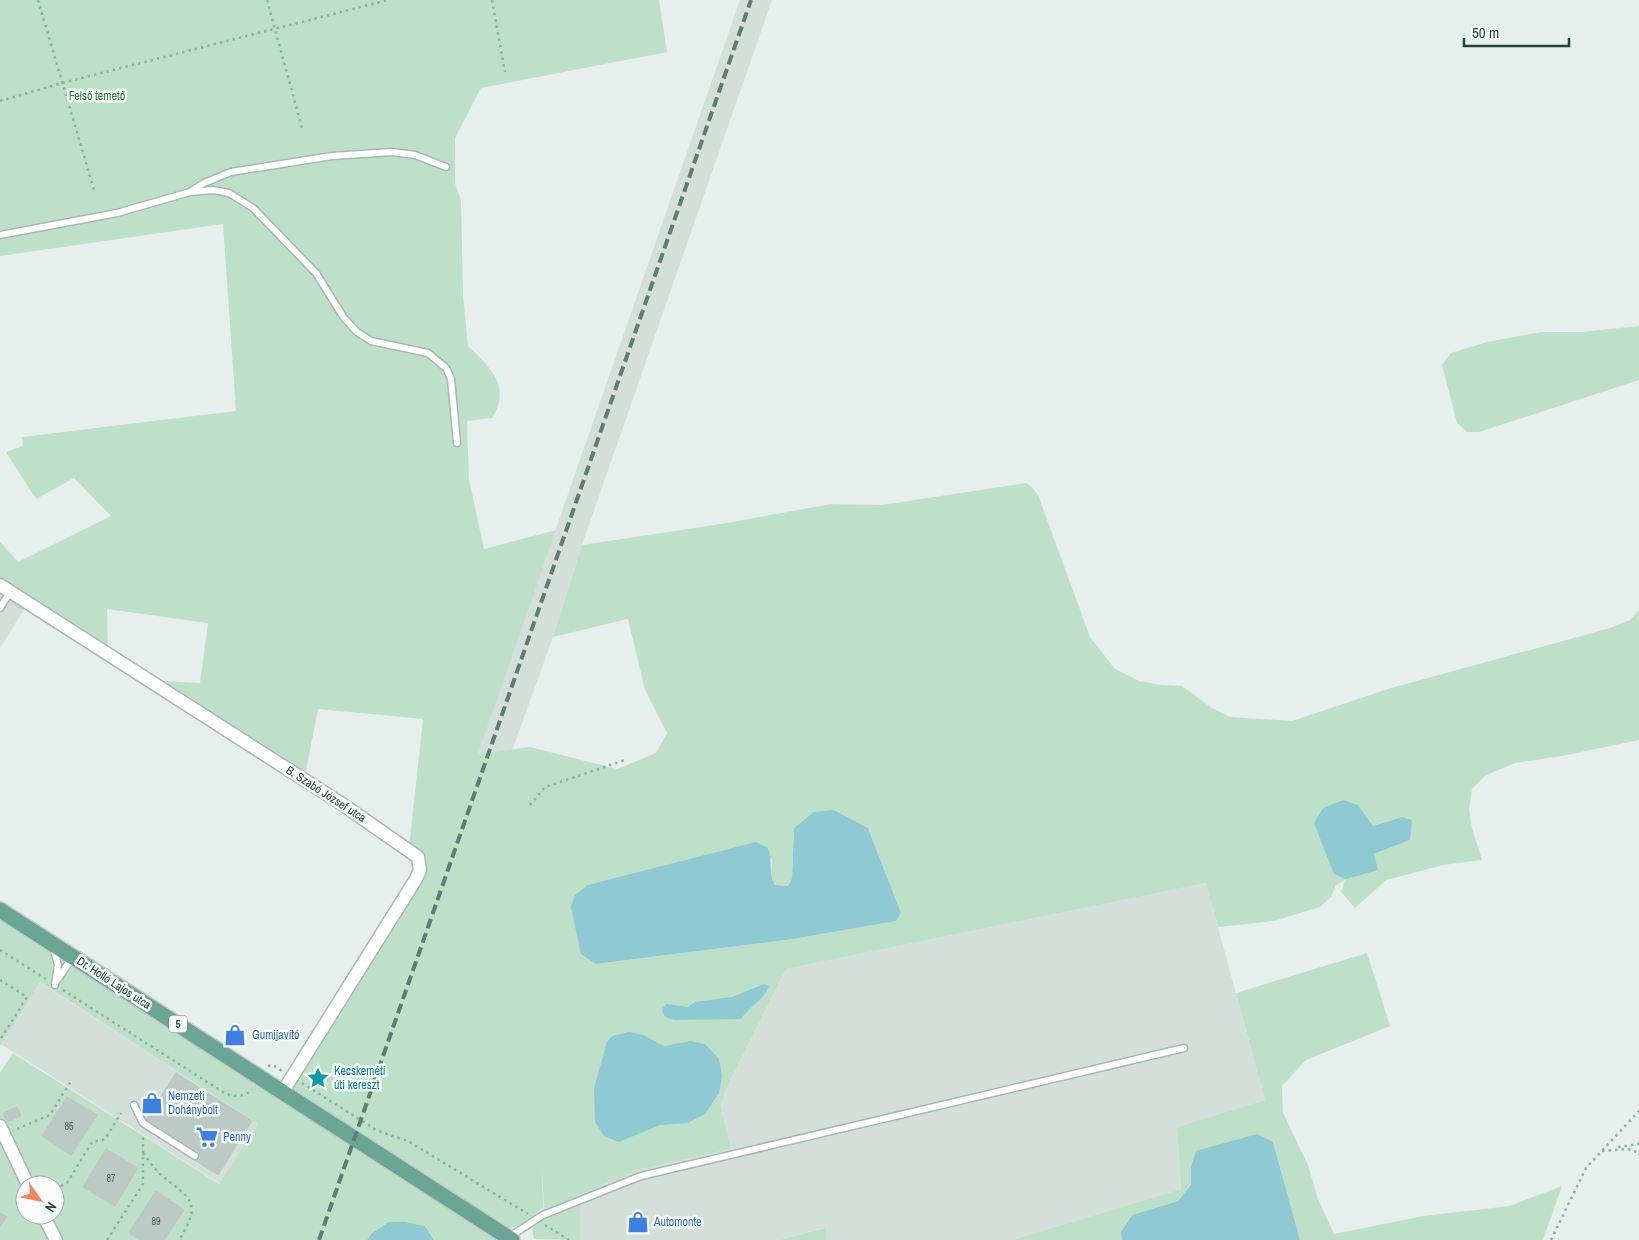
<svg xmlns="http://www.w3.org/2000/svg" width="1639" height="1240" font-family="'Archivo Narrow',sans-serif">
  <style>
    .built { fill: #d4dfda }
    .green { fill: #bfe0c8; fill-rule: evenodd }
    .water { fill: #8ec9d4 }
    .building { fill: #bbcac4; stroke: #b8c9c2 }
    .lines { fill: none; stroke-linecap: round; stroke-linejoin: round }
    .service-casing { stroke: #a8b8b2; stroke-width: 9 }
    .minor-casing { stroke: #a8b8b2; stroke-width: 15 }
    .primary-casing { stroke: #c2cac8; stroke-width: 18 }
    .path { stroke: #86b3a5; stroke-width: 2.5; stroke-dasharray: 2.5 4; stroke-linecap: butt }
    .service { stroke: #fff; stroke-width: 6 }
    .minor { stroke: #fff; stroke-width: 12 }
    .primary { stroke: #6aa596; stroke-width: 15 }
    .rail { stroke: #5f7d75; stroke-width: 4; stroke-dasharray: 10 5; stroke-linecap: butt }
    .labels { text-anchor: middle; stroke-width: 5; stroke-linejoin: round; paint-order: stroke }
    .number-label { font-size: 10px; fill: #4a645c }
    .shield { fill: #f7fbf9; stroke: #637a73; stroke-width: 1 }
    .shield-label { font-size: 11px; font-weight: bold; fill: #24423a }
    .park-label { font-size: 12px; fill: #2d7a4b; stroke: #f7fbf9 }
    .street-label { font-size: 12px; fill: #24423a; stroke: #f7fbf9 }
    .shop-label { font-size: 12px; fill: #366cbe; stroke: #f7fbf9; text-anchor: start }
    .culture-label { font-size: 12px; fill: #0d838f; stroke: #f7fbf9; text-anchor: start }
  </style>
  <rect width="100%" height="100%" fill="#e6efeb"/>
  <g class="built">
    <path d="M740,0h32l-190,545 -29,92 -41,114 -85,148z"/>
    <path d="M0,597l23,14 -23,37z"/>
    <path d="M1206,883l59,217 -88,27 4,62 -169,51h-185l-3,-12 -45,12h-199v-35l-39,16 -7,-5 9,-9 5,2 89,-39 94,-21 -10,-43 5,-17 60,-120z"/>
    <path d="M39,982l219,142 -38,60 -219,-140z"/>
  </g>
  <g class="green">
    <path d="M0,0h659l8,52 -186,36 -26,50v45l6,18 2,94 5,51c22,21 44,41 24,72l-25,3 2,58 15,70 72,-19 -78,224 52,-7 87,22 39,-16 11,-20 -22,-43 -17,-71 -75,18 29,-92 139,-21 110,-20 51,1 144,-22 6,4 6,8 52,142 25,32 24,12 22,4 21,1 30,22 18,9 62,4 96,-32 222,-61 20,-8 9,-10v130l-77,16 -47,7 -29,12 -14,14 -3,21 3,18 10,32 -39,5 -57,15 -31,28 -14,-16 4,-12 -9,5 -5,12 -11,10 -46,14 -56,6 -12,-44 -420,86 -60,120 -5,17 10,43 -94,21 -89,39 -4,-2 -2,-38 1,38 -9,9 2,2 -46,18 6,4h-62l-9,-14c-23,-5 -43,-7 -58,14h-367v-167l13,-20 206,131 39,-60 -218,-142 -40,64v-126l281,169 139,-223 -11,-18 14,-129 -105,-10 -13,67 -155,-96 50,3 8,-60 -101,-14 1,45 -79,-50 -6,7 -23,-14v-55l18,20 93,-46 -37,-38 -38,21 -30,-47 17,-6 -1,-9 214,-26 -13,-187 -223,32zM1358,806l15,20 29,-9 8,23 -36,14zM834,810l34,18 33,85 -5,8 -103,18 -196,25 175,-106 -1,22 4,5 13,1 4,-8 2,-50zM25,1185h30v30h-30z"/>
    <path d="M1639,326v54l-160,52h-12l-10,-9 -15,-58 9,-12 36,-11 54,-10h41z"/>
    <path d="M1367,953l23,73 -84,34 -24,26 1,27 25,52 10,34 16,35 89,-18 87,-10 52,-20 -19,54h-243l-27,-98 -82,25 1,18 -14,16 -46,14 -11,17 1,8h-110l169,-51 -4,-62 88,-27 -29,-107z"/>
    <path d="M580,1205v35l-46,-1 -2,-11 13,-9z"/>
    <path d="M825,1228l2,12h-48z"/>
  </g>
  <g class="water">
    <path d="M1343,800l15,5 15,21 29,-9 10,3 -2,20 -36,14 4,16 -32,9 -12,-5 -20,-51 9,-15z"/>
    <path d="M834,810l34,18 33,85 -5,8 -103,18 -197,25 -15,-10 -10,-47 4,-12 13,-10 168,-43 12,6c5,12 0,27 7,37l13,1 4,-8 2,-50 20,-16z"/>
    <path d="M764,984l5,2c-4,13 -20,21 -28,33l-66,1c-8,-2 -12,-3 -13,-11l4,-5 22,3 7,-5 37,-5z"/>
    <path d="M629,1032l14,3 21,11 27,-5 14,3 14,15 3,17 -3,17 -14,21 -17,9 -28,2 -41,17 -15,-6 -9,-14 -1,-34 13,-46 5,-6z"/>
    <path d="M1257,1134l16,8 27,98h-178l-1,-8 11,-17 46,-14 13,-16v-18l5,-16z"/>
    <path d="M389,1222h16l20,4 9,14h-67l5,-7z"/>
  </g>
  <g class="building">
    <path d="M176,1073l76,48 -34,54 -25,-16 4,-6 -52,-32z"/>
    <path d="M67,1097l30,18 -26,40 -29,-19z"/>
    <path d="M17,1107l4,9 -14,6 -4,-9z"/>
    <path d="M106,1149l32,19 -23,38 -32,-19z"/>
    <path d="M156,1191l28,19 -20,30h-24l-11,-7z"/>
    <path d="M0,1213l7,4 -7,10z"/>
  </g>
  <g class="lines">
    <g class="service-casing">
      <g id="service">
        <path d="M191,191l13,-8 27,-11 101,-16 60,-4 23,3 31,12"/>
        <path d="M0,235l117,-22 73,-21 23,-2 16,3 24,15 63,65 28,45 13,14 14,9 57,12 18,15 5,11 6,64"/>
        <path d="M0,608l10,-16"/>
        <path d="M53,947l5,18 -3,20"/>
        <path d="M58,979l15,-23"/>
        <path d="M134,1105l9,18 52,33"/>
        <path d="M509,1237l34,-22 98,-39 543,-128"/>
      </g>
    </g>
    <g class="minor-casing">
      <g id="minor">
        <path d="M0,585l339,217 79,55 2,13 -4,9 -134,214"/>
        <path d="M0,1126l28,59"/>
        <path d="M43,1215l13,25"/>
      </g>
    </g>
    <g class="primary-casing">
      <path id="primary" d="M0,910l512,330"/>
    </g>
    <g class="path">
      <path d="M38,0l56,190"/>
      <path d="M267,0l35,128"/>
      <path d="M492,0l13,72"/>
      <path d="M0,101l62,-18 326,-83"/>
      <path d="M530,805l15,-18 80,-27"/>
      <path d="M0,950l46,29"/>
      <path d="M0,980l27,17 -27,43"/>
      <path d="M63,990l163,104c10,3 19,3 26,-5"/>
      <path d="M268,1066l5,-1 9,6"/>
      <path d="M302,1083l76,48 30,10 120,73"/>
      <path d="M17,1129l33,-14 21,-34"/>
      <path d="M1618,1147l21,-3"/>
      <path d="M1602,1151l26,-2 11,4"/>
      <path d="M143,1153c5,7 11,15 17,21 29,25 44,26 19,66"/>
      <path d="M55,1189l12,-6 25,-41 13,-3 16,-26"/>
      <path d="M545,1225l24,15"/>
      <path d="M107,1240l36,-56v-50"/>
      <path d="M1551,1240l35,-72 53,-57"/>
    </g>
    <use href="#service" class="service"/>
    <use href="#minor" class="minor"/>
    <use href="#primary" class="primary"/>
    <path class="rail" d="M319,1240l432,-1240"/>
  </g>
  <defs>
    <g id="shop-bare" transform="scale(1.725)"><path d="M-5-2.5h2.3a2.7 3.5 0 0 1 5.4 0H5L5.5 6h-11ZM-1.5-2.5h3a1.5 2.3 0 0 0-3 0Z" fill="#3f7fe0" stroke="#f7fbf9" stroke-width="2.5" paint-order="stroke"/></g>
    <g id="sight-bare" transform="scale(1.725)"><path d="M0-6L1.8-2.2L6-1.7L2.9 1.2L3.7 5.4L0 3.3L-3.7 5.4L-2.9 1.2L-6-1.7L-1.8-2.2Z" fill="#0f9aa8" stroke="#f7fbf9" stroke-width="2.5" paint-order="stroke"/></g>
    <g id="supermarket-bare" transform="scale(1.725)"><path d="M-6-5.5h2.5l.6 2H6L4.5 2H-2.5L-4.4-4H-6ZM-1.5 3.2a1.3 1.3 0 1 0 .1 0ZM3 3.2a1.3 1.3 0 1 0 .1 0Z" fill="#3f7fe0" stroke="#f7fbf9" stroke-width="2.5" paint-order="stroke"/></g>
  </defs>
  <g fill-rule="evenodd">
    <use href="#shop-bare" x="235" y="1035"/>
    <use href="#sight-bare" x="318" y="1078"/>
    <use href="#shop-bare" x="152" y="1103"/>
    <use href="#supermarket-bare" x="207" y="1137"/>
    <use href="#shop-bare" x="638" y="1222"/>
  </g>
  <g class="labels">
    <g class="number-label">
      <text x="69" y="1130">85</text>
      <text x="111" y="1182">87</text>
      <text x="156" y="1225">89</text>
    </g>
    <rect class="shield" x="169" y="1015.5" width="18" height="17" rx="4"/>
    <g class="shield-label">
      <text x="178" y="1028">5</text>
    </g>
    <g class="park-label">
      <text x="97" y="100">Felső temető</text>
    </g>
    <g class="street-label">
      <text transform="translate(326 794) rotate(33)" y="4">B. Szabó József utca</text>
      <text transform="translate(114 983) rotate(33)" y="4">Dr. Holló Lajos utca</text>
    </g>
    <g class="shop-label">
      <text x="252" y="1039">Gumijavító</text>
      <text x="168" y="1100">Nemzeti<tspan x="168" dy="14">Dohánybolt</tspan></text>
      <text x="223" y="1141">Penny</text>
      <text x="654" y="1226">Automonte</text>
    </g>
    <g class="culture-label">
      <text x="334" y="1075">Kecskeméti<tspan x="334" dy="14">úti kereszt</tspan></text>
    </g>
  </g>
  <g transform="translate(40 1200) rotate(123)"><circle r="24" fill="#f7fbf9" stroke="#a3b1ad"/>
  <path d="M0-4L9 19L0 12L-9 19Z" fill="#f4845f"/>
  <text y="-8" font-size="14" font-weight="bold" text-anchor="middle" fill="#24423a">N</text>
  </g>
  <path d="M1464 38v8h105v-8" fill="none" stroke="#24423a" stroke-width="2.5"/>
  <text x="1472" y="38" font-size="15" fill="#24423a" stroke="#f7fbf9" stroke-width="4" paint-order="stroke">50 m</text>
</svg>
